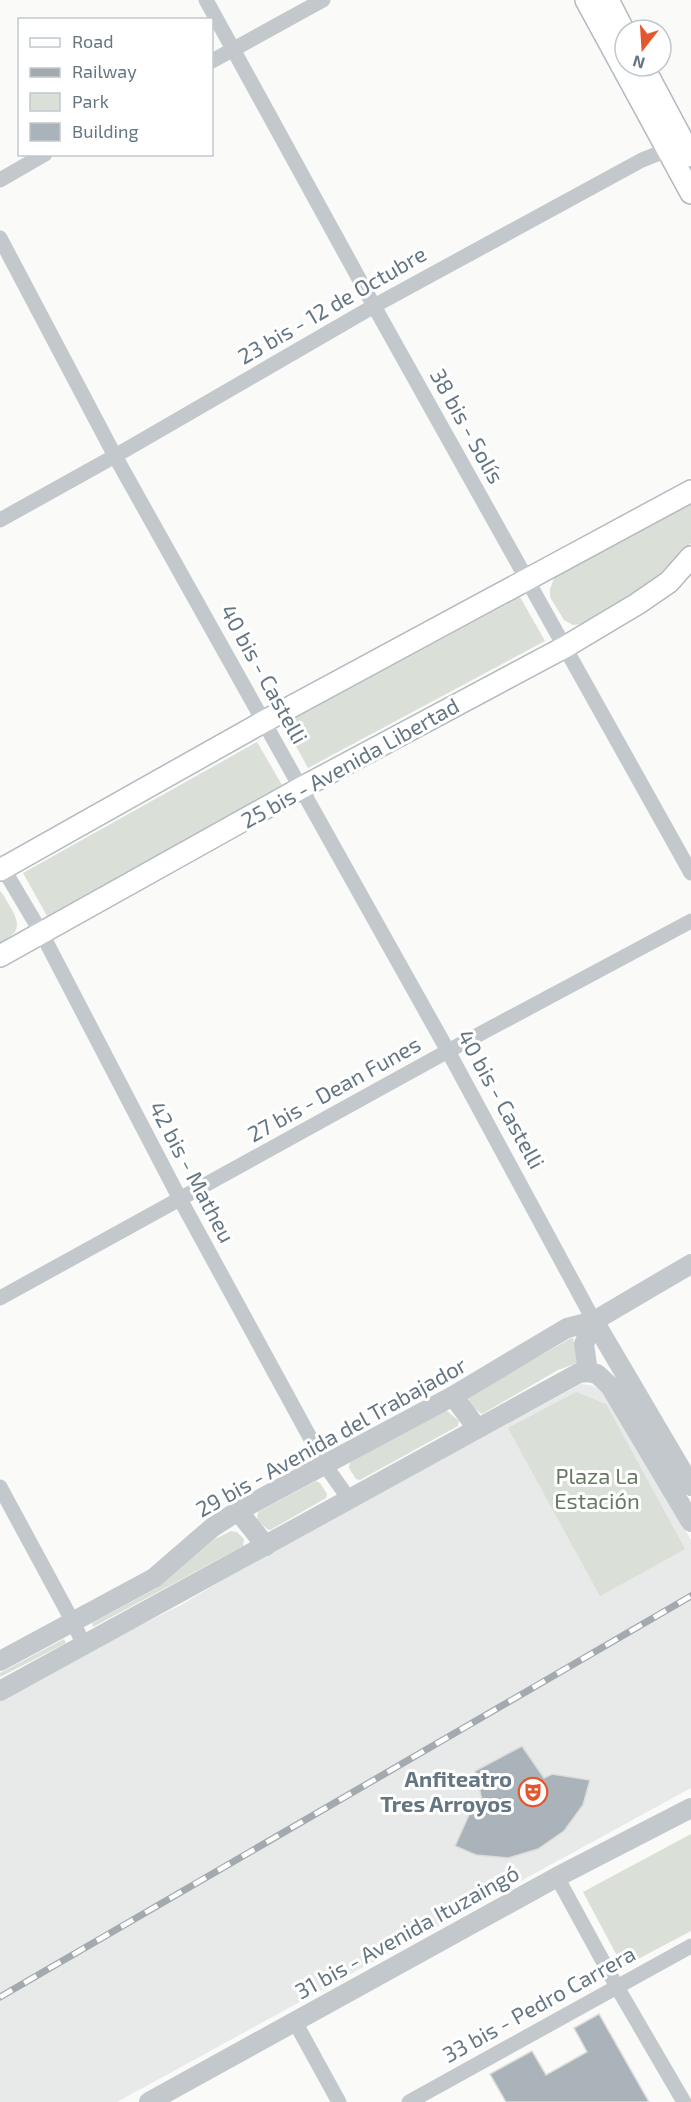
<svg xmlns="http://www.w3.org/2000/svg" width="691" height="2102" font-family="'Exo 2',sans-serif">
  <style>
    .built { fill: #e8e9e9 }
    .green { fill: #dadfd7 }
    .building { fill: #aab3b9; stroke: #dcdcda; stroke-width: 1.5 }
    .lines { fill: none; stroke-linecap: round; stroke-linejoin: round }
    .secondary-casing { stroke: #b3babf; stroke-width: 24 }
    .minor { stroke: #c3c8cc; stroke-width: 15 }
    .tertiary { stroke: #c3c8cc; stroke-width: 20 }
    .secondary { stroke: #fff; stroke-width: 21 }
    .rail-casing { stroke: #a2aab0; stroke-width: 7 }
    .rail { stroke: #fff; stroke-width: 4.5; stroke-dasharray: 14; stroke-linecap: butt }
    .labels { text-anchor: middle; stroke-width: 6; stroke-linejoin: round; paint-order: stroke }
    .street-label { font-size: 22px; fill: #657683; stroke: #fff }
    .park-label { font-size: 22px; fill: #687a64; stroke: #fff }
    .poi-label { font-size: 22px; font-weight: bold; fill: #657683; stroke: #fff; text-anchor: end }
  </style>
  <rect width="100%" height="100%" fill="#fafaf8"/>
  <path class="built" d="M581,1384l12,2 13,6 7,11 78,137v248l-574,314h-117v-401l106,-59 75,-37 79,-47z"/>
  <g class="green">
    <path d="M691,503v40l-34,34 -17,13 -57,34 -10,1 -9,-5 -14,-23v-8l5,-13z"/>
    <path d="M520,597l25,44 -237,127 -24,-44z"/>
    <path d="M257,742l25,43 -235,131 -24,-43z"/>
    <path d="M0,891c4,4 7,11 11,17 10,18 8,25 -11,35z"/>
    <path d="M573,1337l4,26 -19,7 -76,44 -14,-10 1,-8z"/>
    <path d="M576,1392l30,12 79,145 -85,47 -92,-168z"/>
    <path d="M446,1410l13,11 -1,5 -98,54 -4,-1 -7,-11 1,-6z"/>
    <path d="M316,1481l4,2 7,11 -1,4 -54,31 -3,1 -12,-9 1,-9z"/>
    <path d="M231,1531l6,1 7,7 -1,7 -150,81 -1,-4 65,-35 58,-49z"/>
    <path d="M64,1639l2,4 -66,34v-4z"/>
    <path d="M691,1834v97l-68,36 -40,-75z"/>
  </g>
  <g class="building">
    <path d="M522,1746l22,32 8,-4 38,6 -7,25 -19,26 -26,18 -30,9 -32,-3 -21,-9 17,-38 11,-4 -8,-33z"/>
    <path d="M599,2014l50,88h-143l-16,-28 42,-23 14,24 41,-23 -13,-24z"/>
  </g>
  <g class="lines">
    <g class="secondary-casing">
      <g id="secondary">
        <path d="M586,0l105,193"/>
        <path d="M608,0l17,33"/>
        <path d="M643,66l48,90"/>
        <path d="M0,870l263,-148 428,-231"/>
        <path d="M0,956l301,-168 264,-141 72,-43 32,-22 22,-25"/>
      </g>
    </g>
    <g class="minor">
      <path d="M206,0l168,306 317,567"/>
      <path d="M212,61l111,-61"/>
      <path d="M0,180l45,-26"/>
      <path d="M0,238l115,218 333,595 146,270"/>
      <path d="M0,520l115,-64 259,-150 268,-146 33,-13"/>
      <path d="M0,863l42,71 138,265 145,266 24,34"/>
      <path d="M0,1298l448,-247 243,-130"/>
      <path d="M0,1487l73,135 11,23"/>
      <path d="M557,1877l60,110 67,115"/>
      <path d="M295,2022l44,80"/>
      <path d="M409,2102l282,-156"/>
    </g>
    <g class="tertiary">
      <path d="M594,1321l-10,23 4,28 9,2 13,12 81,136"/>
      <path d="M594,1321l97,165"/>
      <path d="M453,1396l24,32"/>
      <path d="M238,1511l28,35"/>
      <path d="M0,1661l154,-83 59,-51 25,-16 215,-115 114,-68 27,-7 97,-57"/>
      <path d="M0,1691l579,-318 9,-1"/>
      <path d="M149,2102l408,-225 134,-69"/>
    </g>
    <use href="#secondary" class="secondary"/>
    <g class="rail-casing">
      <path id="rail" d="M0,1997l691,-401"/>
    </g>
    <use href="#rail" class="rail"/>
  </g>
  <defs>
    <g id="theatre-ring" transform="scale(1.5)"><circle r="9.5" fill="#fff" stroke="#e4572e" stroke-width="1.5"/><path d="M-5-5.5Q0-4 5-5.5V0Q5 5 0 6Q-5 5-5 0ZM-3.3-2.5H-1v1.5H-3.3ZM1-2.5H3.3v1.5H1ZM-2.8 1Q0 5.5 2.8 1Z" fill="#e4572e"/></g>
  </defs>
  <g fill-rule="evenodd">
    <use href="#theatre-ring" x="533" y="1792"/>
  </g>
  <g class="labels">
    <g class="street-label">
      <text transform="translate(332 305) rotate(-30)" y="8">23 bis - 12 de Octubre</text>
      <text transform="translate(467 426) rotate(61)" y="8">38 bis - Solís</text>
      <text transform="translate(264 674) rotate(61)" y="8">40 bis - Castelli</text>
      <text transform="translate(350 763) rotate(-29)" y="8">25 bis - Avenida Libertad</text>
      <text transform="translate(334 1089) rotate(-29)" y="8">27 bis - Dean Funes</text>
      <text transform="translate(501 1099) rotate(61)" y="8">40 bis - Castelli</text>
      <text transform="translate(192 1172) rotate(62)" y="8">42 bis - Matheu</text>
      <text transform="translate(331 1437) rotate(-29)" y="8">29 bis - Avenida del Trabajador</text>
      <text transform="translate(407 1932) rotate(-29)" y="8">31 bis - Avenida Ituzaingó</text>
      <text transform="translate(539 2004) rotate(-29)" y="8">33 bis - Pedro Carrera</text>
    </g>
    <g class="park-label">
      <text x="597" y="1484">Plaza La<tspan x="597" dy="25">Estación</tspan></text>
    </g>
    <g class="poi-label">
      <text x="512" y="1787">Anfiteatro<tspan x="512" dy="25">Tres Arroyos</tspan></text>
    </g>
  </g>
  <rect x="18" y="18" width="195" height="138" fill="#ffffff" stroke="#c1c8cd" stroke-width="1.5"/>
  <rect x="30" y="38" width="30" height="9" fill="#ffffff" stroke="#c1c8cd" stroke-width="1.5"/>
  <text x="72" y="48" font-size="18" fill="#657683">Road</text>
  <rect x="30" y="68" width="30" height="9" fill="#a2aab0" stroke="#c1c8cd" stroke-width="1.5"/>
  <text x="72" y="78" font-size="18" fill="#657683">Railway</text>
  <rect x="30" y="93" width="30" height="18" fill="#dadfd7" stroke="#c1c8cd" stroke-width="1.5"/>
  <text x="72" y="108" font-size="18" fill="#657683">Park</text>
  <rect x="30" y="123" width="30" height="18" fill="#aab3b9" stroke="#c1c8cd" stroke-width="1.5"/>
  <text x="72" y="138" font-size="18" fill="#657683">Building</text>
  <g transform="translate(643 48) rotate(197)"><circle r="28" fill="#ffffff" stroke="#c1c8cd" stroke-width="1.5"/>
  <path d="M0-4.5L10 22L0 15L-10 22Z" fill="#e4572e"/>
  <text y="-9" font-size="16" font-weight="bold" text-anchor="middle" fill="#657683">N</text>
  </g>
</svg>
